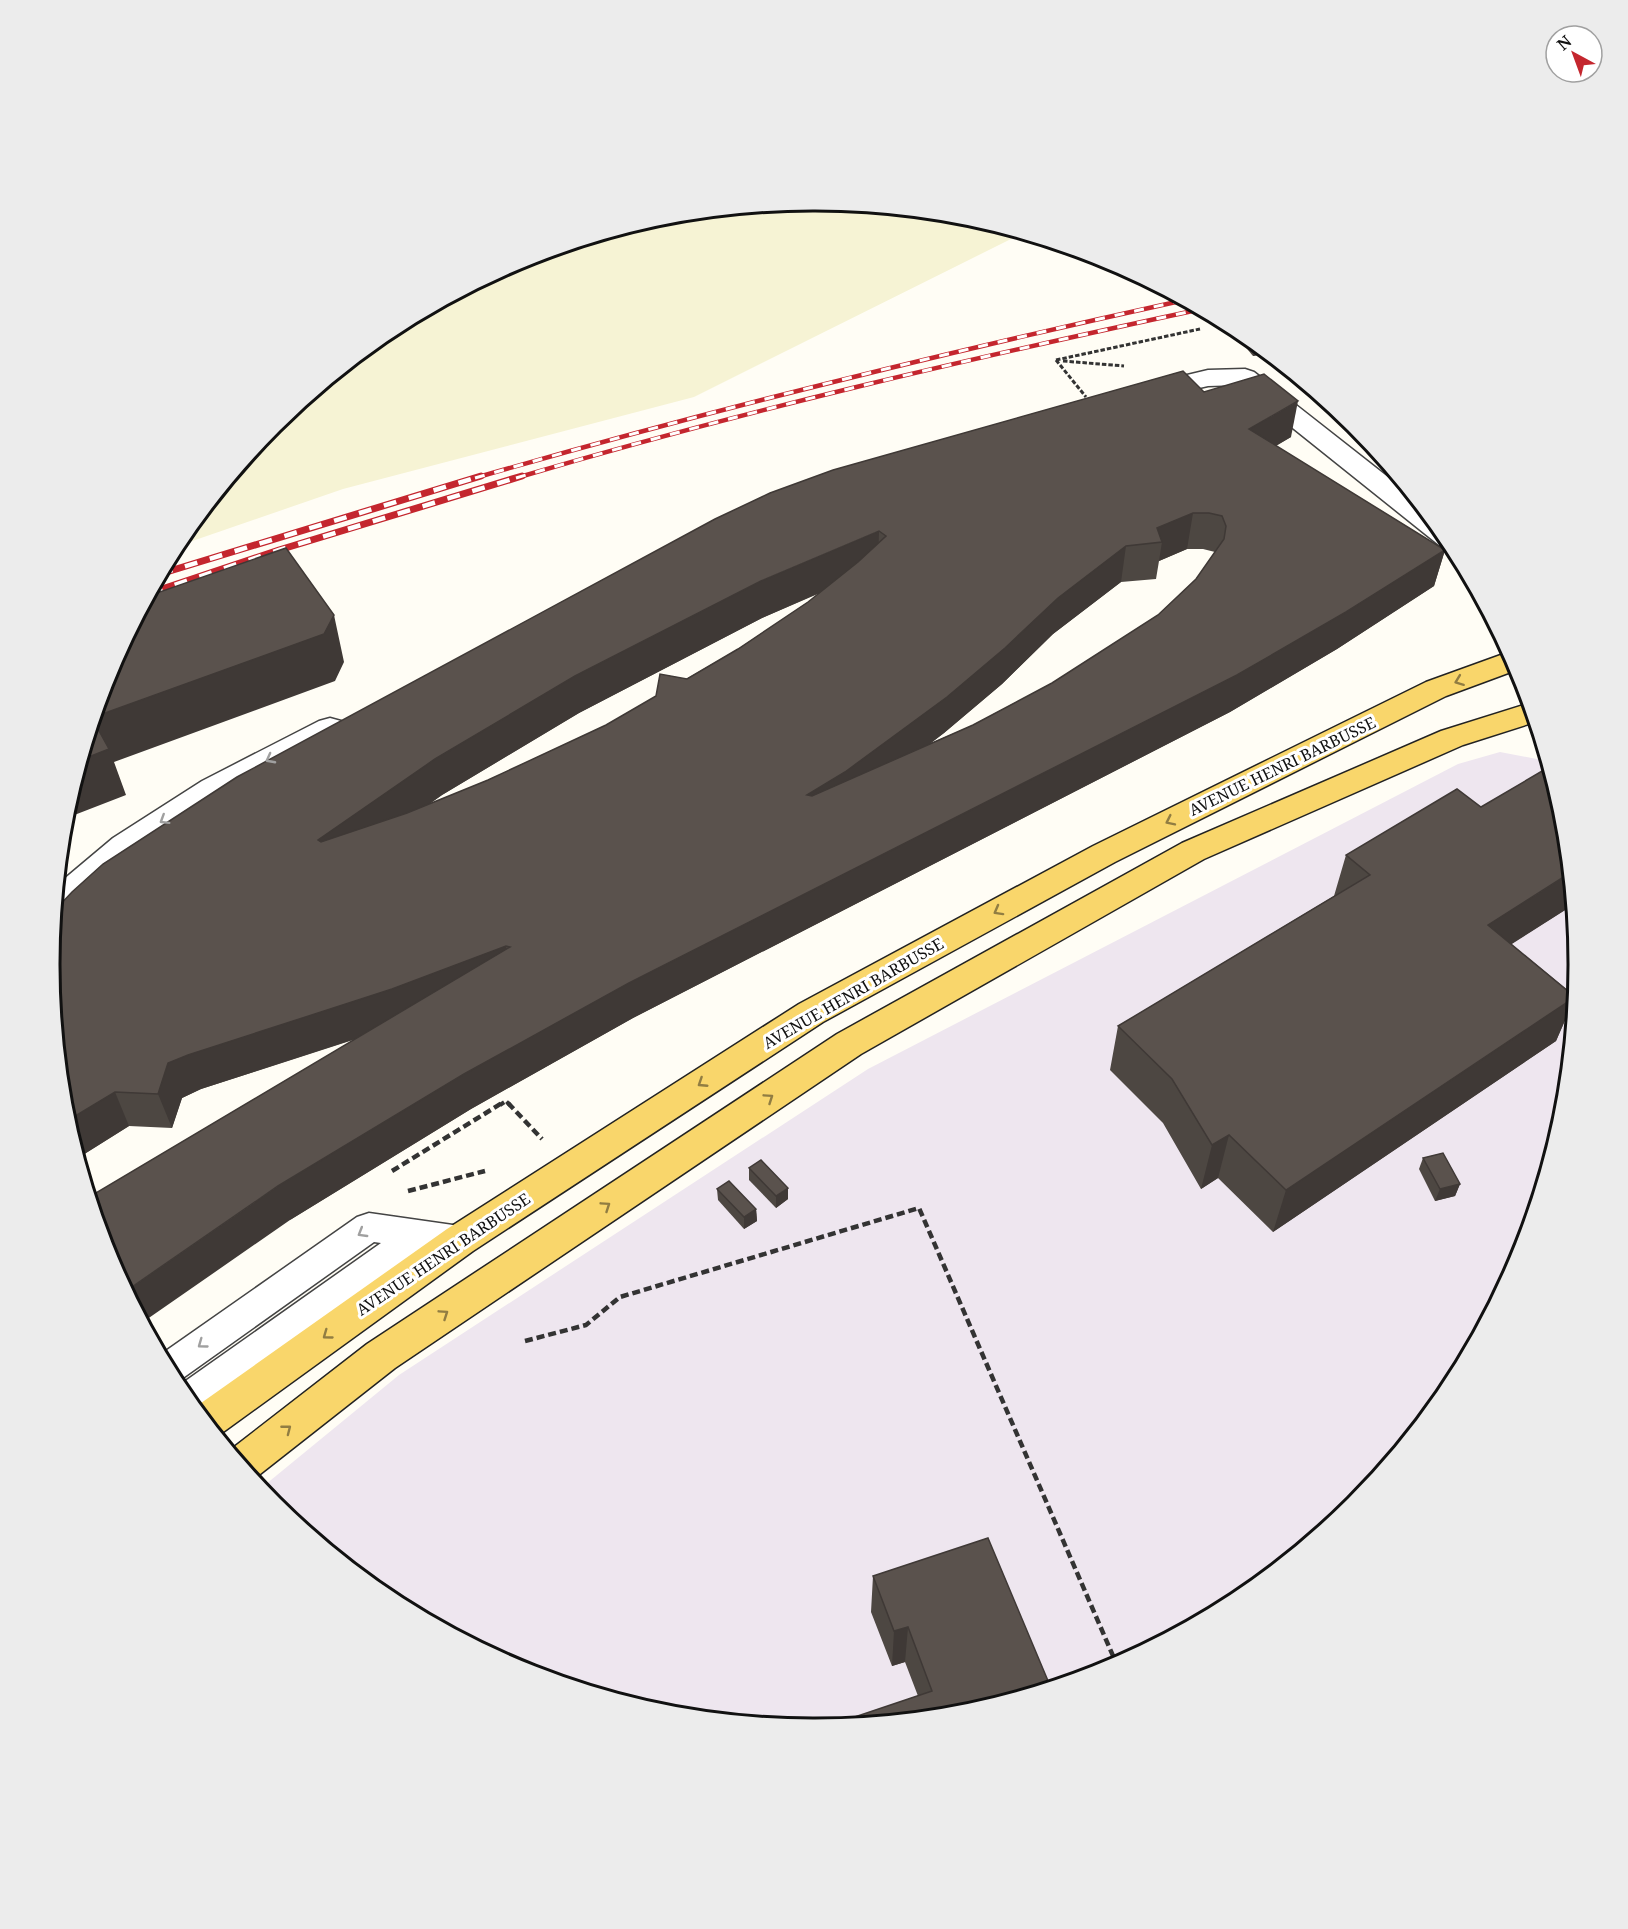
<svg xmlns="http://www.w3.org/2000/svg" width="1628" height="1929" font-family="'Noto Serif',serif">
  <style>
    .industrial { fill: #eee6ef }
    .farmland { fill: #f6f3d4 }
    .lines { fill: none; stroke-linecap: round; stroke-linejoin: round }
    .lane-casing { stroke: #444; stroke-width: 3 }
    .street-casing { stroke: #444; stroke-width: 3 }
    .primary-casing { stroke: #222; stroke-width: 3 }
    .path-far2 { stroke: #333; stroke-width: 3; stroke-dasharray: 4.5 2; stroke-linecap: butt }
    .path-far1 { stroke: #333; stroke-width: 4; stroke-dasharray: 5 3; stroke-linecap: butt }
    .path { stroke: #333; stroke-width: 4.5; stroke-dasharray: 8 4; stroke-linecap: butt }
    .lane { fill: #fff; fill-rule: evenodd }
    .street { fill: #fff; fill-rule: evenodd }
    .primary { fill: #f9d66b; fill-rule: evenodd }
    .rail-far1-casing { stroke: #c4262e; stroke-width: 4.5 }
    .rail-casing { stroke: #c4262e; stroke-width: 7 }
    .rail-far1 { stroke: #fff; stroke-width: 3; stroke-dasharray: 10; stroke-linecap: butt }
    .rail { stroke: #fff; stroke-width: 4.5; stroke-dasharray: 13; stroke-linecap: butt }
    .wall { fill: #4d4742; fill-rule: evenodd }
    .shaded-wall { fill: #3f3936 }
    .building { fill: #5a524d; stroke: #3f3936; stroke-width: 1.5; fill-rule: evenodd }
    .oneway { stroke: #917d42 }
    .oneway2 { stroke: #a0a0a0 }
    .labels { text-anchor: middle; stroke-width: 6; stroke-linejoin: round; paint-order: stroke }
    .street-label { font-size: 16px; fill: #111; stroke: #fff }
    .rim { fill: none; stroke: #111; stroke-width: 3 }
  </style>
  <rect width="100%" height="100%" fill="#fffdf5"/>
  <path class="industrial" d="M1500,752l47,9 17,55 14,149 -14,149 -44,143 -71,133 -95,115 -116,95 -132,71 -143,43 -149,15 -149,-15 -144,-43 -132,-71 -116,-95 -13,-16 139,-114 469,-306 590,-305z"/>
  <path class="farmland" d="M814,200l149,15 60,18 -329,164 -351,92 -168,58 99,-123 116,-95 132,-71 71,-22 72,-21z"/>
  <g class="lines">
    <g class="lane-casing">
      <path id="lane" d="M369,1213l91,13 12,4 5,10 -5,10 -12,4 -36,-5 -227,163 -20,-25 204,-144 -7,-1 -194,138 -5,2 -15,-27 197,-138z"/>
    </g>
    <g class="street-casing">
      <g id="street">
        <path d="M1245,369l9,3 163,128 36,47 -14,-2 -200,-160 -31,1 -58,13 -9,-3 -4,-5 4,-5 67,-16z"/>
        <path d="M330,718l11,3 4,7 -4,7 -117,62 -89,57 -69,60 -12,3 3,-32 56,-47 89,-57 117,-60z"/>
      </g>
    </g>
    <g class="primary-casing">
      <g id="primary">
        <path d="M1509,652l10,17 -73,27 -331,166 -292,160 -350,229 -254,184h-3l-22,-27 253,-179 352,-225 294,-158 333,-164z"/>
        <path d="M1530,703l5,19 -72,23 -259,114 -343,195 -466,314 -140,110 -3,1 -23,-28 138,-107 470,-310 345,-191 259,-112z"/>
      </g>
    </g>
    <g class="path-far2">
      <path d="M1056,360l144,-31"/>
      <path d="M1056,360l30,37"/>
      <path d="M1063,361l61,5"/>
    </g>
    <path class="path-far1" d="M500,1105l6,-4 4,4"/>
    <g class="path">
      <path d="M508,1103l34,36"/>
      <path d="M392,1171l110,-68"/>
      <path d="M408,1191l77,-20"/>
      <path d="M525,1341l61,-16 34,-28 299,-89 198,457"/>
    </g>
    <use href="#lane" class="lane"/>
    <use href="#street" class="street"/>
    <use href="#primary" class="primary"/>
    <g class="rail-far1-casing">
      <g id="rail-far1">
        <path d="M475,478c235,-68 472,-126 710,-178"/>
        <path d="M516,478c226,-67 456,-120 686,-169"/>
      </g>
    </g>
    <g class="rail-casing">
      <g id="rail">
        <path d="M160,574l321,-98"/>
        <path d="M150,593l129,-43 243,-74"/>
      </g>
    </g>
    <use href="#rail-far1" class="rail-far1"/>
    <use href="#rail" class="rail"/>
  </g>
  <g class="wall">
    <path d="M1069,247l17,5 -9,3 -8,-5z"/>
    <path d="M1223,320l16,9 29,24 -15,3z"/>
    <path d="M1204,392l87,45 -15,9 169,104 -11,36 -97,63 -107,63 -597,306 -162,91 -181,111 63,-180 -152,49 -19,9 -10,30 -43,-2 -51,32 -14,-45 39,-249zM1187,549h16l12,3 -19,27 -38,36 -106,68 -79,42 -42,18 13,-10 58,-49 51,-50 68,-52 35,-3 3,-18zM820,593l-12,9 -70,47 -132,76 -118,55 -60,25 14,-10 137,-82 183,-95z"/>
    <path d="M1346,855l227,50 -62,39 64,52v2l-19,43 -283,191 -55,-54 -17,11 -38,-66 -53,-53 8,-44 216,-130z"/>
    <path d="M1423,1158l37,26 -5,12 -20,5 -16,-32z"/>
    <path d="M749,1168l39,31 -12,9 -27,-28z"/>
    <path d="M717,1189l39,20 1,12 -13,8 -26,-29z"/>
    <path d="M873,1576l178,112 -133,8 -13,-34 -13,4 -21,-54z"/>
  </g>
  <g class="shaded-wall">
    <path d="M1077,249l9,3 -9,3z"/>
    <path d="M1256,343l12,10 -15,3z"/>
    <path d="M1298,401l-7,36 -49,28 7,-36z"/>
    <path d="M1193,513l-6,36 -28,12 3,-19 -5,-14z"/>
    <path d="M879,531l-1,36 -116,51 -183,95 -137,82 -115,81 -9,-36 117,-81 140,-83 186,-95z"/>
    <path d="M1126,546l-5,36 -68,52 -51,50 -58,49 -99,75 -38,-13 251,-197z"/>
    <path d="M1445,550l-11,36 -97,63 -107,63 -597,306 -162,91 -181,111 -147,102 -17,-31 152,-105 186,-112 165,-91z"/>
    <path d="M334,615l10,47 -9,19 -221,81 12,33 -62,24v-4l30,-98z"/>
    <path d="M1570,873l3,32 -102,65 17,-45z"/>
    <path d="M506,946l6,35 -111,43 -200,65 -19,9 -10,30 -14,-34 10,-31 20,-8z"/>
    <path d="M1575,997l-19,44 -283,191 13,-42z"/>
    <path d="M115,1092l14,34 -51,32 -11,-37z"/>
    <path d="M1229,1135l-11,43 -17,11 11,-44z"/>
    <path d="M1460,1184l-5,12 -20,5 5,-12z"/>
    <path d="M788,1188v11l-12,9v-12z"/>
    <path d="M756,1209l1,12 -13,8v-12z"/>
    <path d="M908,1627l-3,35 -13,4 2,-35z"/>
  </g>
  <g class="building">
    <path d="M1183,371l21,21 60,-18 34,27 -49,28 196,121 -99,62 -109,63 -608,308 -165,91 -186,112 -152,105 -18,-34 -19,-60 421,-250 -4,-1 -114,43 -204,66 -20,8 -10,31 -43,-2 -48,29 -3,-8 -14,-149 5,-54 17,-18 31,-28 134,-87 478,-258 55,-26 63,-23zM1193,513h16l13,3 4,10 -2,13 -28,40 -38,36 -106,68 -79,42 -161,71 -5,-1 38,-23 102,-75 58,-49 53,-50 68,-52 36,-4 -5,-14zM879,531l7,5 -28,26 -50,40 -70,47 -51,30 -27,-5 -4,22 -50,29 -118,55 -81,33 -86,29 -3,-2 117,-81 140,-83 186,-95z"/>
    <path d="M286,548l48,67 -10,19 -230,83 14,-45 40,-76z"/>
    <path d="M93,720l16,29 -28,11z"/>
    <path d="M1549,767l15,49 6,57 -82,52 87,72 -289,193 -57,-55 -17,10 -40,-66 -54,-53 252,-151 -24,-20 111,-66 24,18z"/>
    <path d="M1443,1153l17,31 -20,5 -17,-31z"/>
    <path d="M761,1160l27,28 -12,8 -27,-28z"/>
    <path d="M729,1181l27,28 -12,8 -27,-28z"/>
    <path d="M988,1538l63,150 -88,26 -141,14 110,-37 -24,-64 -14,4 -21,-55z"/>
  </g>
  <defs><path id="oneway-chevron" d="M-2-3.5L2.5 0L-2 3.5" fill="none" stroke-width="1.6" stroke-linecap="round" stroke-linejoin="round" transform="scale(1.5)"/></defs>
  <g class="oneway">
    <use href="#oneway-chevron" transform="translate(1459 681) rotate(159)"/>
    <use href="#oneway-chevron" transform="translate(1170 821) rotate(154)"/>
    <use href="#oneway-chevron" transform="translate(998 911) rotate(151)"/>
    <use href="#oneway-chevron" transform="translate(702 1083) rotate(147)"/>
    <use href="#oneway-chevron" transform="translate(769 1098) rotate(-34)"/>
    <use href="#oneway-chevron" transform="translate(606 1206) rotate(-34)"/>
    <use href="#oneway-chevron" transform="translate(444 1314) rotate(-34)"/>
    <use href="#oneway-chevron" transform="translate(327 1335) rotate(144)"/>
    <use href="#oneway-chevron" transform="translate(287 1429) rotate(-38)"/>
  </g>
  <g class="oneway2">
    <use href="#oneway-chevron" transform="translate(270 759) rotate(152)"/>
    <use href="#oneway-chevron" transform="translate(164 820) rotate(148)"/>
    <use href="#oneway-chevron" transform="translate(362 1233) rotate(149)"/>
    <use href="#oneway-chevron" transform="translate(202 1344) rotate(144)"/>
  </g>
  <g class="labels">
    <g class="street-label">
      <text transform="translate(1282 766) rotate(-26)" y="6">AVENUE HENRI BARBUSSE</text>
      <text transform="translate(853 993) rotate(-30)" y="6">AVENUE HENRI BARBUSSE</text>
      <text transform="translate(443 1254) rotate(-34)" y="6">AVENUE HENRI BARBUSSE</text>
    </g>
  </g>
  <path d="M0 0H1628V1929H0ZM813 211H815A753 753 0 0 1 1568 964V965A753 753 0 0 1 815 1718H813A753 753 0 0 1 60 965V964A753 753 0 0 1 813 211Z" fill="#ececec" fill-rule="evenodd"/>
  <path class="rim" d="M813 211H815A753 753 0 0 1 1568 964V965A753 753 0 0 1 815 1718H813A753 753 0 0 1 60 965V964A753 753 0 0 1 813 211Z"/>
  <g transform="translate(1574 54) rotate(319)"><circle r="28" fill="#ffffff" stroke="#a0a0a0" stroke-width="1.5"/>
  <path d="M0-4.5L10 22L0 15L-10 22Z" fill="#c4262e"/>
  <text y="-9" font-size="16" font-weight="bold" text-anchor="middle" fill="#111111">N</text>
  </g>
</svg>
